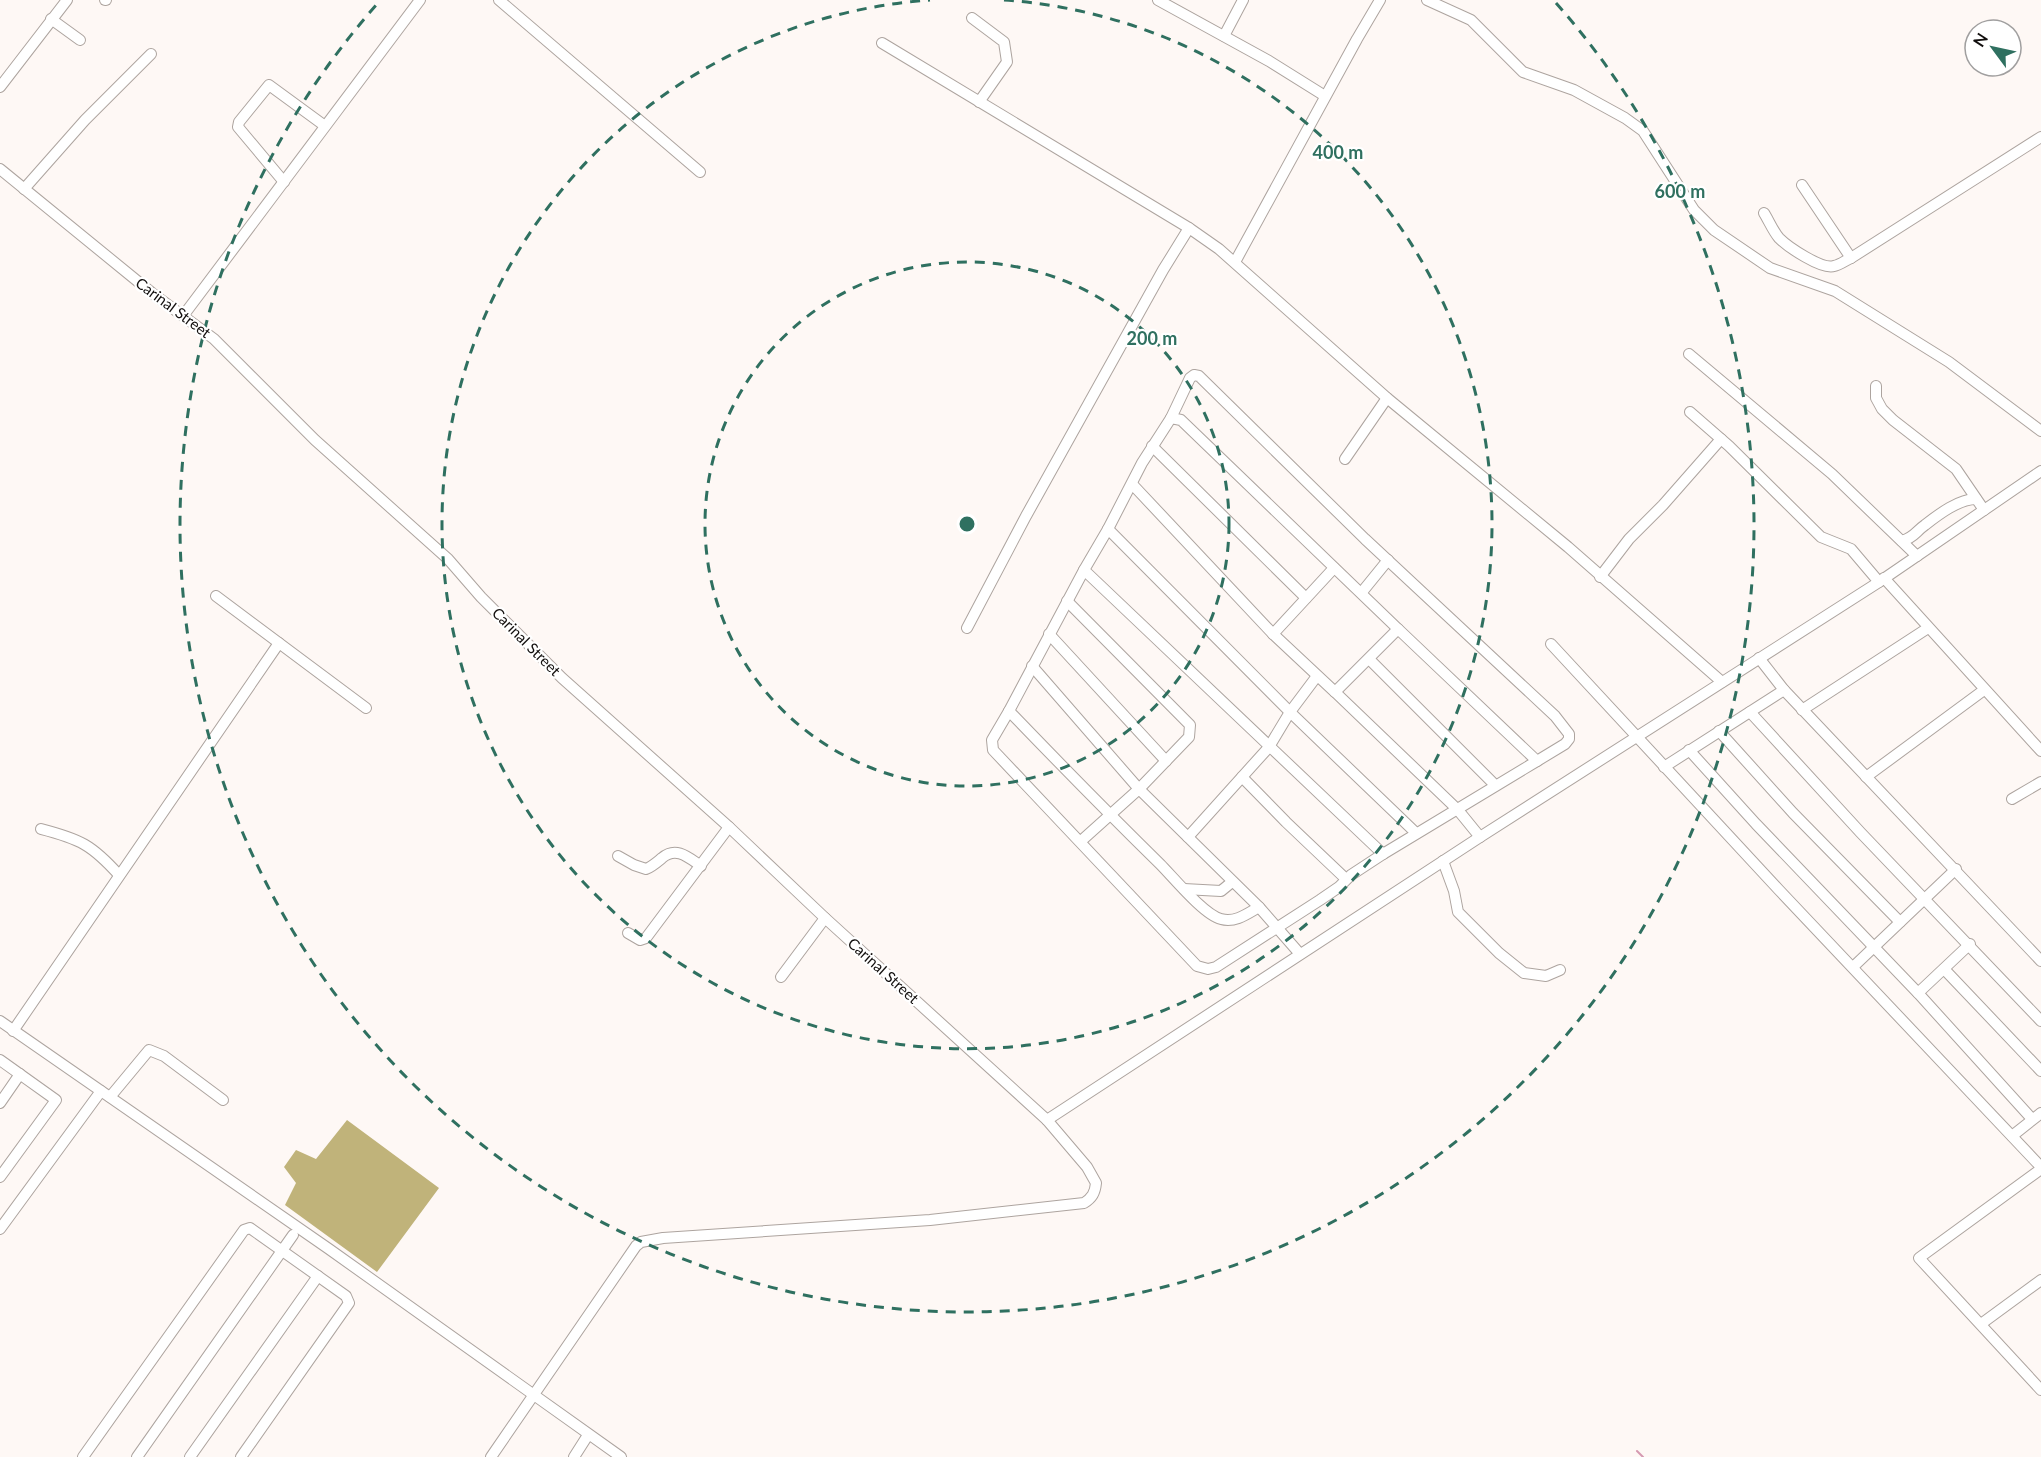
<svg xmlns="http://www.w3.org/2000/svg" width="2041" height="1457" font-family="Lato,sans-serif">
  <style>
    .forest { fill: #c0b37a }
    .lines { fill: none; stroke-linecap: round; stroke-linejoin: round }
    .stream { stroke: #d599b0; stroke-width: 2 }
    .minor-casing { stroke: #ada49f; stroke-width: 12 }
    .minor { stroke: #fff; stroke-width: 10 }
    .ring { fill: none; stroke: #2f7060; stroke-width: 3; stroke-dasharray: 10 8 }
    .labels { text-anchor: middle; stroke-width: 4.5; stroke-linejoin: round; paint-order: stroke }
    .street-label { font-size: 15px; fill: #120f0e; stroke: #fff }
    .centre { fill: #2f7060; stroke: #fff; stroke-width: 3 }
    .ring-label { font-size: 18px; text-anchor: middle; font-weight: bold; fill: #2f7060; stroke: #fff; stroke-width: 4.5; stroke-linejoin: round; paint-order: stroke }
  </style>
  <rect width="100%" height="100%" fill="#fef8f5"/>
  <path class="forest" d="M347,1120l92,68 -62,84 -92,-67 11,-22 -12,-16 12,-17 20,9z"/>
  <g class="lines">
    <path class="stream" d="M1637,1451l6,6"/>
    <g class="minor-casing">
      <g id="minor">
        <path d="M105,0h1"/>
        <path d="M499,0l201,172"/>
        <path d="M1158,0l111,61 56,35"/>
        <path d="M1427,0l44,20 52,52 51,18 51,28 18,13 51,79 20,20 56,38 65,23 114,71 92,69"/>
        <path d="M972,18l32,24 3,20 -28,40"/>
        <path d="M51,19l29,21"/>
        <path d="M1224,36l19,-36"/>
        <path d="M882,43l307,185 30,21 168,149 181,149 154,135"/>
        <path d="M0,87l67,-87"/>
        <path d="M0,169l152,124 62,46 101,101 133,119 33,38 81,81 167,149 96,91 222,202"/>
        <path d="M284,182l-46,-55 1,-5 30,-37 56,41"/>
        <path d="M1802,185l49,73"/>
        <path d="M24,189l61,-69 66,-66"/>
        <path d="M1764,213c5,8 9,18 15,25 9,9 43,32 55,28 6,-1 12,-6 17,-8l190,-121"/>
        <path d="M1235,262l122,-223 23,-39"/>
        <path d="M183,316l237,-316"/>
        <path d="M1689,354l143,120 85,82"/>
        <path d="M1876,386v12l6,11 11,11 63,49 28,41"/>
        <path d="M1690,412l39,34 92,91 30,12 28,33"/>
        <path d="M1171,418l19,-40 4,-3 5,1 166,163 190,177 14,18v5l-4,5 -28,17 -139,-132 -63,63 123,118 22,27"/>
        <path d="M1152,446l154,152"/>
        <path d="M1345,459l42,-61"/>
        <path d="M1132,484l141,150 62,58"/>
        <path d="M1108,529l34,-66 29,-45 10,2 217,209"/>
        <path d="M1902,541c13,-4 13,-9 23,-16 14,-11 34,-26 51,-26"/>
        <path d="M1084,570l-75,141c50,52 100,103 151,153 13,13 44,51 61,55 14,4 26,-5 38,-12"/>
        <path d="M1600,577l29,-38 34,-34 58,-66"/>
        <path d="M1884,578l157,173"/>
        <path d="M1362,592l26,-32"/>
        <path d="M216,596l150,112"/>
        <path d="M967,628l59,-112 137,-246 26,-42"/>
        <path d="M1049,634l117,127"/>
        <path d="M1273,634l61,-66"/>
        <path d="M1551,644l228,246 262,277"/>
        <path d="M1759,658l25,32 257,271"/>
        <path d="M1369,659l126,126"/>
        <path d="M1032,666l107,123 50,-52 1,-12 -123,-124"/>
        <path d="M1802,710l126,-82"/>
        <path d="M1009,711l-17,29 1,10 204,216 11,3 8,-2 104,-67 19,-13 12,-12 32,-21 154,-93"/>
        <path d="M1750,712l111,121 180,188"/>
        <path d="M1719,731l74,82 107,109"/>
        <path d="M1689,750l67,74 162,169 114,126"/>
        <path d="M1664,767l120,-77"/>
        <path d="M1242,777l44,45 60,57"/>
        <path d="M1866,777l118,-87"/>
        <path d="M2012,799l29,-17"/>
        <path d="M41,829c39,10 51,16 78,46"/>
        <path d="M1188,837l81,-90 21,-35 27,-36"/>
        <path d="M1081,841l58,-52 120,118 41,47"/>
        <path d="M1383,854l-299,-284 24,-41 182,183 126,121"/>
        <path d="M618,856l16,9 12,4c7,-3 11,-7 16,-11 14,-12 26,-1 39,8"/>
        <path d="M1443,861l11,30 4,21 41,41 25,20 22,3 14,-6"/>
        <path d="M1184,889l37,2 11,-9"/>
        <path d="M628,933l12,7 6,-2 83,-111"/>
        <path d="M1853,967l103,-98"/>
        <path d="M1944,969l97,102"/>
        <path d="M781,977l44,-59"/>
        <path d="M1918,993l52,-49"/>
        <path d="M0,1021l329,228 292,208"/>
        <path d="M13,1031l266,-388"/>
        <path d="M0,1060l56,40 -56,77"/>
        <path d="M110,1097l39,-47 15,6 59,44"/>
        <path d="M0,1103l20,-29"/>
        <path d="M2012,1136l29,-23"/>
        <path d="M2041,1169l-122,89 122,132"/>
        <path d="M0,1229l101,-138"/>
        <path d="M1981,1324l60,-44"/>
        <path d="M83,1457l161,-227 6,-2 96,68 3,7 -108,154"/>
        <path d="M137,1457l156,-222"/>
        <path d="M190,1457l128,-181"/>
        <path d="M491,1457l145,-211 5,-4 22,-4 267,-18 154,-17c8,-5 11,-10 12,-20l-9,-16 -40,-47 433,-283 399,-255 162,-111"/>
        <path d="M574,1457l14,-22"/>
      </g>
    </g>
    <use href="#minor" class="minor"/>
  </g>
  <g class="ring">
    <circle cx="967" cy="524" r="262"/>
    <path d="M1004 0A525 525 0 1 1 930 0"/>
    <path d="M1556 3A787 787 0 1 1 378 3"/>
  </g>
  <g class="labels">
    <g class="street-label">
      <text transform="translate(173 308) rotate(37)" y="5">Carinal Street</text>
      <text transform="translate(526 642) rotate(45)" y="5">Carinal Street</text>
      <text transform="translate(883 971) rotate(42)" y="5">Carinal Street</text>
    </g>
  </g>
  <circle cx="967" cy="524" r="9" class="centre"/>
  <g class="ring-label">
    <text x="1338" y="159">400 m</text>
    <text x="1680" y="198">600 m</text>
    <text x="1152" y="345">200 m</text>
  </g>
  <g transform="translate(1993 48) rotate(303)"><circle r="28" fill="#ffffff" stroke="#a09f9f" stroke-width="1.5"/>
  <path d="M0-4.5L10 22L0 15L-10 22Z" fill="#2f7060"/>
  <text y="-9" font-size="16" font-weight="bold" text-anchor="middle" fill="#120f0e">N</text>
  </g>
</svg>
